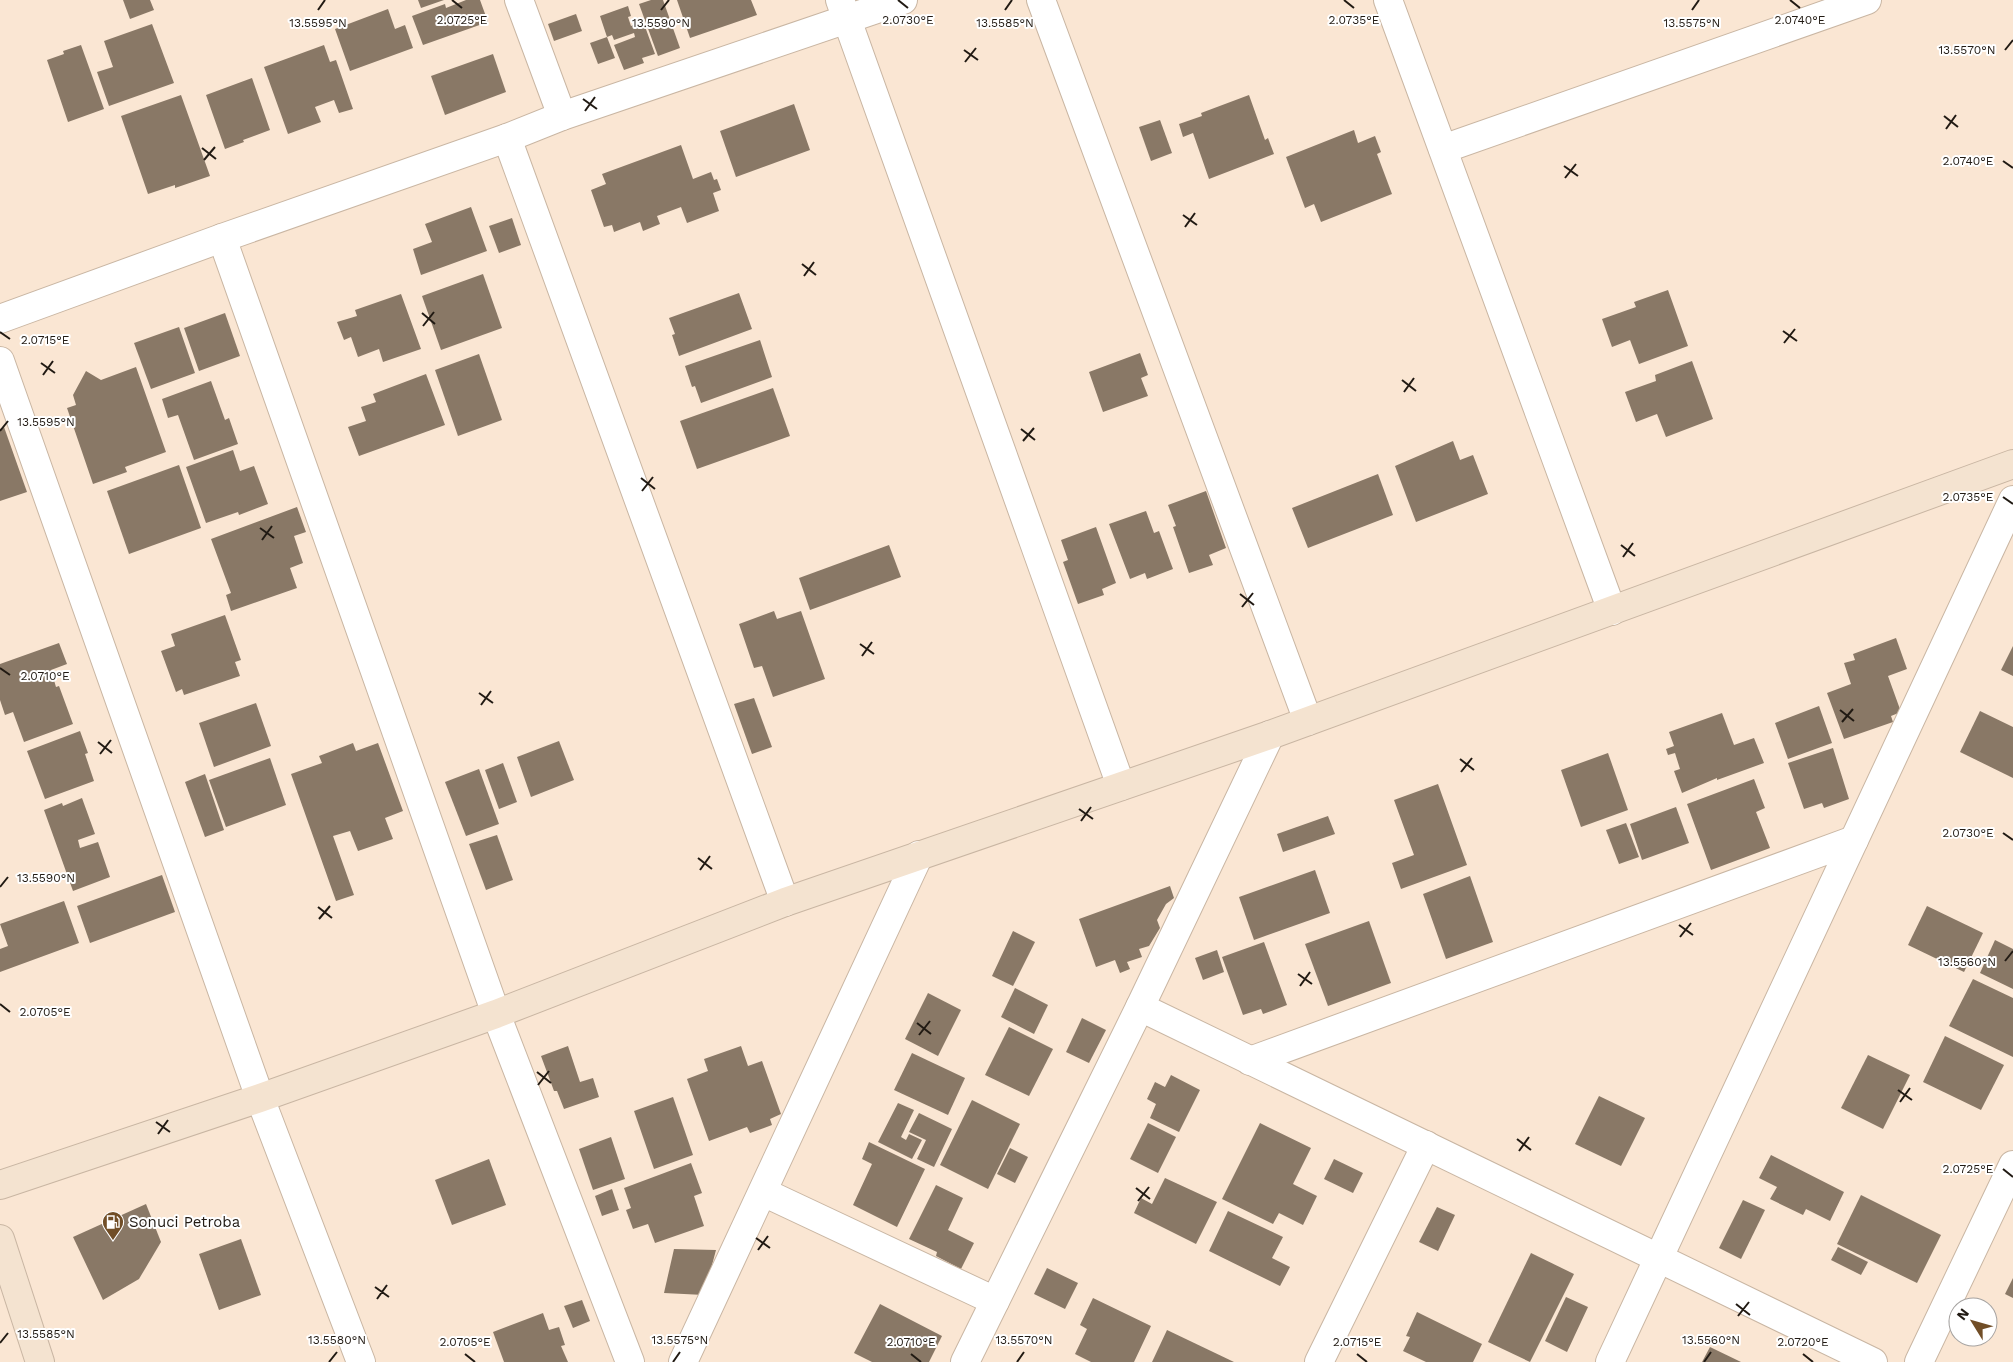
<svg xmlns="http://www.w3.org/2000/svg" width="2013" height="1362" font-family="'Work Sans',sans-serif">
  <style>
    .building { fill: #897866 }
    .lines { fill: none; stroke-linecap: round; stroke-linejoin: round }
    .street-casing { stroke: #c9b6a3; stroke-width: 30 }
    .secondary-casing { stroke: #c9b6a3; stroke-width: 30 }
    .street { stroke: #fff; stroke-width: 28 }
    .secondary { stroke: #f4e3d0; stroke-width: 28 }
    .ticks { fill: none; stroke: #211a13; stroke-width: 2 }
    .labels { text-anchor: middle; stroke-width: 4; stroke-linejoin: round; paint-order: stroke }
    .poi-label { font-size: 15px; fill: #211a13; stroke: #fff; text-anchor: start }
    .ticks-label { font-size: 12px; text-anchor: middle; fill: #211a13; stroke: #fff; stroke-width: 4; stroke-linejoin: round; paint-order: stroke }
  </style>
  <rect width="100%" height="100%" fill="#fae6d3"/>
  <g class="building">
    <path d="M123,0h27l4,10 -24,9z"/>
    <path d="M418,0h26l-23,8z"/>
    <path d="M466,0h14l8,22 -65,23 -11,-29 33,-12 1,4z"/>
    <path d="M651,0h12l17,48 -22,8 -19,-52z"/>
    <path d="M677,0h74l6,15 -67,23z"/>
    <path d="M628,6l3,10 -3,1 3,9 12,-5 12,33 -13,4 2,5 -20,7 -10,-25 21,-8 -1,-4 -20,7 -2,-5 -5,2 -7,-21z"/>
    <path d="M388,9l7,20 10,-4 8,23 -63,23 -15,-42z"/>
    <path d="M576,14l6,17 -28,10 -6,-17z"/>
    <path d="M152,24l22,59 -65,23 -12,-34 16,-5 -9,-26z"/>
    <path d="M607,37l8,21 -17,6 -8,-21z"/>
    <path d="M81,45l23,64 -36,13 -21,-62 17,-6 -1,-3z"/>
    <path d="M324,45l6,17 6,-2 17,49 -14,4 -5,-13 -19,7 6,15 -33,12 -24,-67z"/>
    <path d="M493,54l13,38 -61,23 -14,-39z"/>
    <path d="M252,78l18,52 -27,10 1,2 -19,7 -19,-54z"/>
    <path d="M181,95l29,81 -35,12v-3l-27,9 -27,-78z"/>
    <path d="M1249,95l16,45 3,-2 6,16 -65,25 -16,-46 -10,4 -4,-13 23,-8 -1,-3z"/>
    <path d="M794,104l16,46 -74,27 -16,-46z"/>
    <path d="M1160,120l12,33 -21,8 -12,-34z"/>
    <path d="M1354,130l4,13 17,-7 6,16 -4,2 15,40 -71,28 -7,-18 -9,4 -19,-51z"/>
    <path d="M681,145l12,34 18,-7 3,8 3,-1 4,11 -8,3 6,18 -32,12 -6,-16 -24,9 3,8 -17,7 -3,-9 -26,10 -2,-7 -8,2 -13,-37 15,-6 -4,-10z"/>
    <path d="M471,207l16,44 -66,24 -8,-26 19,-7 -7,-18z"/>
    <path d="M512,218l9,27 -22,8 -10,-27z"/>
    <path d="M483,274l19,54 -61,22 -19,-54z"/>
    <path d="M1668,290l20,56 -49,18 -9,-24 -18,7 -10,-28 34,-12 -2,-5z"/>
    <path d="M739,293l13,36 -73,27 -7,-21 3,-1 -6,-16z"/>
    <path d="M401,294l20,55 -38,13 -4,-13 -21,8 -7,-20 -7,3 -7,-18 20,-6 -2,-6z"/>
    <path d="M225,313l15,43 -41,15 -15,-43z"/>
    <path d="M179,327l16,46 -44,16 -17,-46z"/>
    <path d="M760,340l12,37 -71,26 -6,-17 -3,1 -7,-21z"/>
    <path d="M1140,353l8,22 -7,3 7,18 -45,16 -14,-40z"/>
    <path d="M479,354l23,66 -44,16 -23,-66z"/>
    <path d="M1692,361l21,58 -47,18 -9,-23 -21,8 -11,-30 31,-11 -1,-6z"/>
    <path d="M136,367l30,85 -41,15 2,5 -34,12 -26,-76 9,-3 -3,-10 13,-24 15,9z"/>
    <path d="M426,374l19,51 -86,31 -11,-29 18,-6 -5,-14 15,-5 -3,-8z"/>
    <path d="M211,381l14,39 4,-2 9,26 -44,16 -16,-45 -10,3 -6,-19z"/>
    <path d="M773,388l17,48 -93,33 -17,-48z"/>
    <path d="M4,427l23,65 -27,9v-72z"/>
    <path d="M1453,441l7,19 13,-5 15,39 -72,28 -21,-56z"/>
    <path d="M233,450l7,21 14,-5 14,38 -29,11 -1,-3 -32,11 -20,-56z"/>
    <path d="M179,465l22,63 -72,26 -22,-63z"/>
    <path d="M1378,474l15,41 -85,33 -16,-40z"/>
    <path d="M1206,491l20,57 -17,7 4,10 -24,8 -16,-46 3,-1 -8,-21z"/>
    <path d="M297,507l9,25 -12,4 9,27 -13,5 7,20 -66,23 -5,-16 5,-2 -20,-54z"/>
    <path d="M1146,511l8,22 5,-2 14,38 -26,10 -2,-6 -15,6 -21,-55z"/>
    <path d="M1096,527l20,56 -14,6 2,6 -26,9 -15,-42 5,-2 -7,-20z"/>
    <path d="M889,545l12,32 -91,33 -11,-32z"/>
    <path d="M774,611l3,8 24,-8 24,68 -52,18 -11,-31 -8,2 -15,-44z"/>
    <path d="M225,615l16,45 -6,2 5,14 -56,19 -2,-6 -6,3 -15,-41 14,-5 -4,-12z"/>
    <path d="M1896,638l11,31 -19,7 13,36 -10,4 2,6 -49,17 -17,-46 24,-9 -7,-21 11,-3 -2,-6z"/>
    <path d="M59,643l8,21 -16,6 5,17 3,-1 14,38 -49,18 -11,-30 -8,3 -5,-15v-36z"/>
    <path d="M2013,646v30l-12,-6z"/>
    <path d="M754,698l18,49 -20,7 -18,-50z"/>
    <path d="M256,703l15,43 -57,21 -15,-44z"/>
    <path d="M1819,706l13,37 -44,16 -13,-36z"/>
    <path d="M1980,711l33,16v51l-53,-26z"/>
    <path d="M1722,713l12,32 20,-7 10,25 -47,17v-2l-35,15 -8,-22 6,-2 -5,-16 -7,2 -2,-6 8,-3 -5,-14z"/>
    <path d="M80,731l8,22 -3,1 9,27 -49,18 -18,-48z"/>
    <path d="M559,741l15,39 -43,17 -14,-40z"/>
    <path d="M353,743l3,8 22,-8 25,68 -18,7 8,21 -35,12 -8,-20 -17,5 21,59 -18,6 -45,-127 31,-11 -3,-7z"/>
    <path d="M1833,748l16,51 -25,9 -2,-5 -18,6 -16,-46z"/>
    <path d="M1608,753l20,57 -47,17 -20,-57z"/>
    <path d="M270,758l16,47 -60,22 -17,-47z"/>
    <path d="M503,763l14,39 -18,7 -14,-39z"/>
    <path d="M479,769l20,55 -33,12 -21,-54z"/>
    <path d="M205,774l19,56 -19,7 -20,-55z"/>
    <path d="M1754,779l11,29 -9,4 14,36 -59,22 -24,-66z"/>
    <path d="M1438,784l29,81 -66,24 -9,-26 22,-8 -20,-55z"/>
    <path d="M82,798l13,36 -17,6 2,8 18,-6 12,35 -37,14 -29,-81 18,-7 1,3z"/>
    <path d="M1676,807l13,36 -47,17 -12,-36z"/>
    <path d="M1328,816l7,18 -52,18 -6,-18z"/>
    <path d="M1626,823l13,34 -20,7 -13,-34z"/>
    <path d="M497,835l16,45 -27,10 -17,-46z"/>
    <path d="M1315,870l15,43 -76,27 -15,-43z"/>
    <path d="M162,875l13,37 -85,31 -13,-37z"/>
    <path d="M1470,876l23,66 -47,17 -23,-65z"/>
    <path d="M1170,886l4,12 -8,6 -9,16 3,8 -11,18 -10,3 3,8 -15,5 3,7 -10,4 -5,-13 -19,7 -17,-48z"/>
    <path d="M64,901l15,42 -79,29v-23l8,-3 -8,-22z"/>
    <path d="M1927,906l56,27 -19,39 -56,-27z"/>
    <path d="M1369,921l22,62 -63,23 -23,-62z"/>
    <path d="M1013,931l22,11 -22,44 -21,-10z"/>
    <path d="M1995,940l18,9v40l-33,-16z"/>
    <path d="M1264,942l23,63 -24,9 -2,-5 -18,6 -21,-58z"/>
    <path d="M1217,950l7,22 -21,8 -8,-22z"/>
    <path d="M1973,979l40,19v59l-64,-31z"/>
    <path d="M1015,988l33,17 -14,29 -33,-17z"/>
    <path d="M928,993l33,17 -23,46 -33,-17z"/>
    <path d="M1082,1018l24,12 -17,33 -23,-11z"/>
    <path d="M1009,1027l44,22 -24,47 -44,-21z"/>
    <path d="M1945,1036l59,29 -23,45 -58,-28z"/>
    <path d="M568,1046l12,36 13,-4 6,19 -35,12 -7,-18h-3l-13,-35z"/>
    <path d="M741,1046l7,20 14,-5 19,53 -11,5 2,6 -22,8 -3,-6 -38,14 -22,-62 21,-8 -4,-12z"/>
    <path d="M912,1053l53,25 -17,37 -54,-25z"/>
    <path d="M1868,1055l42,20 -27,54 -42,-21z"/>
    <path d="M1171,1075l29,15 -21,42 -29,-14 6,-14 -9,-5 8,-17 10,5z"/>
    <path d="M1599,1096l46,22 -24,48 -46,-22z"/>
    <path d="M673,1097l20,58 -39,14 -20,-58z"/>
    <path d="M972,1100l48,24 -32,65 -48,-24z"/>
    <path d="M898,1103l16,7 -13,27 5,3 3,-6 13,6 -10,19 -34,-17z"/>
    <path d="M919,1113l33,16 -18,38 -17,-8 9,-19 -17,-8z"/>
    <path d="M1148,1123l28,14 -18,36 -28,-14z"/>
    <path d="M1260,1123l51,25 -18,36 24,12 -14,29 -24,-12 -6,11 -51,-25z"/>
    <path d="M611,1137l14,42 -32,11 -14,-41z"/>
    <path d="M869,1142l56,27 -28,58 -44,-22 19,-41 -10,-5z"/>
    <path d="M1010,1148l18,9 -13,26 -18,-9z"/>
    <path d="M1771,1155l73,37 -14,29 -24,-12 -3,6 -33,-16 7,-12 -18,-9z"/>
    <path d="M489,1159l17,46 -54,20 -17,-45z"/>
    <path d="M1334,1159l29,14 -10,20 -29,-14z"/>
    <path d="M691,1163l11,30 -8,3 10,30 -49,17 -7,-19 -15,5 -7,-19 5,-2 -7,-20z"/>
    <path d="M1165,1178l52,24 -21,42 -62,-31 7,-15 11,6z"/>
    <path d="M936,1185l27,13 -15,32 26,13 -13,26 -25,-13 1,-4 -28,-13z"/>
    <path d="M612,1189l7,21 -17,6 -7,-20z"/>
    <path d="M1861,1195l80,40 -24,48 -80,-39z"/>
    <path d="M1743,1200l22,10 -24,49 -22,-11z"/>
    <path d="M146,1204l15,38 -22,37 -36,21 -30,-63z"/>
    <path d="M1437,1207l18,8 -17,36 -19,-9z"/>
    <path d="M1228,1211l55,26 -11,21 18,9 -10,19 -71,-35z"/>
    <path d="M241,1239l20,56 -42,15 -20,-56z"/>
    <path d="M1838,1247l30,15 -7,13 -30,-15z"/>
    <path d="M674,1249l42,1 -12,45 -40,-2z"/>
    <path d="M1531,1253l43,21 -44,88 -42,-20z"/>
    <path d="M1047,1268l31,15 -13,26 -31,-15z"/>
    <path d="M2013,1278v20l-8,-4z"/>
    <path d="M1566,1297l22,10 -21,45 -22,-11z"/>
    <path d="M1093,1298l58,28 -17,36h-43l-16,-8 12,-25 -7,-4z"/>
    <path d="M582,1300l8,21 -17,7 -9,-22z"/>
    <path d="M880,1304l62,32 -13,26h-57l-18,-9z"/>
    <path d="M1417,1312l65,32 -9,18h-47l-23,-11 7,-14 -4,-1z"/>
    <path d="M543,1313l6,17 10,-3 6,18 -4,1 7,16h-64l-11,-30z"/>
    <path d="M1167,1330l67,32h-82z"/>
    <path d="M1710,1347l31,15h-39z"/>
  </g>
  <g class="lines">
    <g class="street-casing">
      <g id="street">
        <path d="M519,0l43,116"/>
        <path d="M840,0l281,786"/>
        <path d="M1041,0l267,721"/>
        <path d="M1388,0l224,611"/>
        <path d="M507,138l278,764"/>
        <path d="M1443,149l424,-149"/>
        <path d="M222,238l274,776 134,348"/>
        <path d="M0,319l222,-81 285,-100 55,-22 341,-116"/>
        <path d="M0,361l260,737 101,264"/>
        <path d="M1140,1007l733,355"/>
        <path d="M1250,1061l604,-221"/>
        <path d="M763,1192l232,109"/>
        <path d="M683,1362l236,-507"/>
        <path d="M965,1362l175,-355 130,-272"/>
        <path d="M1319,1362l107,-217"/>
        <path d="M1610,1362l403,-862"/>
        <path d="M1919,1362l94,-197"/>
      </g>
    </g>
    <g class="secondary-casing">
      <g id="secondary">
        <path d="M0,1185l260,-87 236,-84 289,-112 485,-167 743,-271"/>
        <path d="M0,1239l40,123"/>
      </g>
    </g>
    <use href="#street" class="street"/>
    <use href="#secondary" class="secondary"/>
  </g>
  <path class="ticks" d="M452,0l10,8M898,0l10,8M1344,0l10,8M1790,0l10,8M318,10l7,-10M661,10l8,-10M1005,10l7,-10M1692,10l7,-10M964,50l14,10M2005,50l8,-10M965,62l11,-14M583,99l14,10M585,111l10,-14M1944,116l14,11M1946,129l10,-14M202,148l14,11M204,160l11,-13M2003,161l10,7M1564,166l14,10M1565,178l11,-14M1183,215l14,10M1185,227l10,-14M802,264l14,11M804,276l10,-14M422,313l13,11M423,326l11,-14M1783,331l14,10M0,332l10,7M1784,343l11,-14M41,363l14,10M43,375l10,-14M1402,380l14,11M1404,392l10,-14M1021,429l14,11M0,431l8,-10M1023,441l11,-13M641,478l14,11M642,491l11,-14M2003,497l10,7M260,528l14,10M262,540l10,-14M1621,545l14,11M1623,557l10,-14M1240,594l14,11M1242,607l11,-14M860,644l14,10M862,656l10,-14M0,668l10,7M479,693l14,10M481,705l10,-14M1840,710l14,11M1842,722l11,-13M98,742l14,11M100,754l11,-14M1460,759l14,11M1461,772l11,-14M1079,809l14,10M1081,821l10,-14M2003,833l10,7M698,858l14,11M700,870l10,-14M0,887l8,-10M318,907l14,11M319,919l11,-13M1679,925l14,10M1680,937l11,-14M2005,961l8,-10M1298,974l14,10M1300,986l10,-14M0,1004l10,8M917,1023l14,11M919,1035l11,-14M537,1072l14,11M538,1085l11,-14M1898,1090l14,10M1900,1102l10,-14M156,1122l14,10M158,1134l10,-14M1517,1139l14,11M1519,1151l10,-14M2003,1169l10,8M1136,1188l14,11M1138,1201l11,-14M756,1238l14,10M758,1250l10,-14M375,1287l14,10M377,1299l10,-14M1736,1304l14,11M1738,1316l11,-14M0,1343l8,-10M465,1354l10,8M911,1354l10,8M1357,1354l10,8M1803,1354l10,8M329,1362l8,-10M673,1362l7,-10M1017,1362l7,-10M1704,1362l7,-10"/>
  <defs>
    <g id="fuel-pin" transform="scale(1.125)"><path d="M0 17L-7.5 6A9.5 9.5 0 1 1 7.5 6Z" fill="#714e27" stroke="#fff"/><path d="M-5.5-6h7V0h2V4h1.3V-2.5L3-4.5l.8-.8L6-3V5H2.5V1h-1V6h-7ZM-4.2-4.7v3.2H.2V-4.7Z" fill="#fff"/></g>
  </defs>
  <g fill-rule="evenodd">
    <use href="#fuel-pin" x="113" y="1222"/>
  </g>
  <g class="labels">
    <g class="poi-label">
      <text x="129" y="1227">Sonuci Petroba</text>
    </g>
  </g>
  <g class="ticks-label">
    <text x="462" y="24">2.0725°E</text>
    <text x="908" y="24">2.0730°E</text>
    <text x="1354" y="24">2.0735°E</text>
    <text x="1800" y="24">2.0740°E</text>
    <text x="318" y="27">13.5595°N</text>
    <text x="661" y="27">13.5590°N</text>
    <text x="1005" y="27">13.5585°N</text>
    <text x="1692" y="27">13.5575°N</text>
    <text x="1967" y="54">13.5570°N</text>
    <text x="1968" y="165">2.0740°E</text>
    <text x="45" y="344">2.0715°E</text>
    <text x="46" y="426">13.5595°N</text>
    <text x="1968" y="501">2.0735°E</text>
    <text x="45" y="680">2.0710°E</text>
    <text x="1968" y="837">2.0730°E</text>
    <text x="46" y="882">13.5590°N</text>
    <text x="1967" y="966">13.5560°N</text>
    <text x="45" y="1016">2.0705°E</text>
    <text x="1968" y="1173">2.0725°E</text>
    <text x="46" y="1338">13.5585°N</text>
    <text x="337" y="1344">13.5580°N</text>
    <text x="680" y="1344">13.5575°N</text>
    <text x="1024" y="1344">13.5570°N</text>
    <text x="1711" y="1344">13.5560°N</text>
    <text x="465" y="1346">2.0705°E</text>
    <text x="911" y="1346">2.0710°E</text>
    <text x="1357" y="1346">2.0715°E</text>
    <text x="1803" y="1346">2.0720°E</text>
  </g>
  <g transform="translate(1973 1322) rotate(307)"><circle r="24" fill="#ffffff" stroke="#a6a3a1"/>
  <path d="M0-4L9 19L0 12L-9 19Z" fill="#714e27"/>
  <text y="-8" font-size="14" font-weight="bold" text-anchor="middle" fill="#211a13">N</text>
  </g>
</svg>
